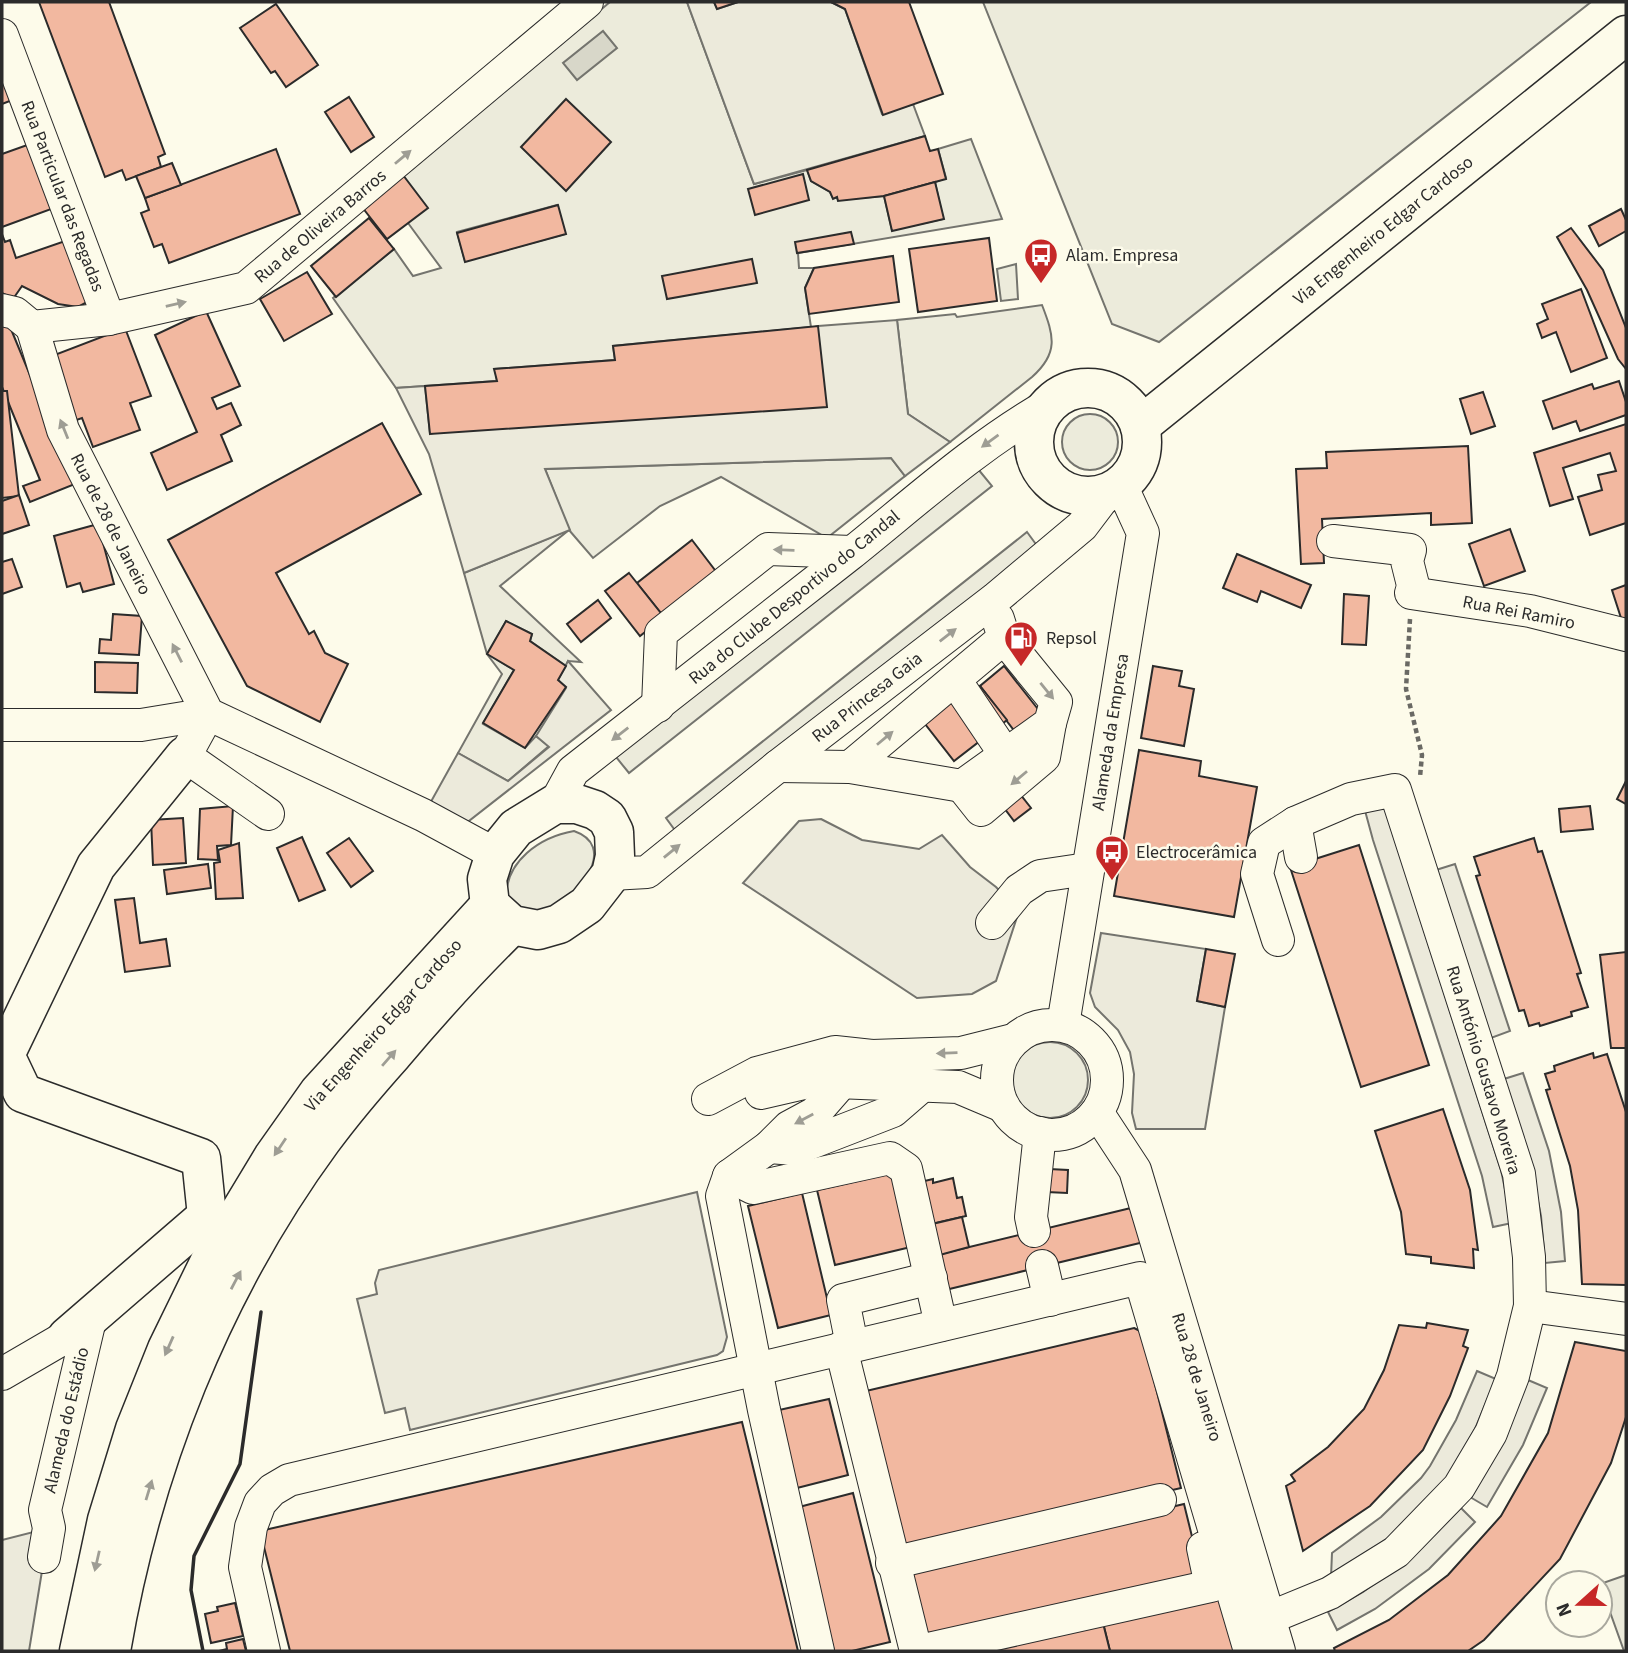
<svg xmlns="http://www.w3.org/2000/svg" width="1628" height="1653" font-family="'Source Sans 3',sans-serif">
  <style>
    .green { fill: #ecebdb; stroke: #74746e; stroke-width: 2; fill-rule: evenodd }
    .parking { fill: #eceadb; stroke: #74746e; stroke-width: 2 }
    .water { fill: #d8d7c9; stroke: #74746e; stroke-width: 2 }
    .building { fill: #f2b8a0; stroke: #2b2b2b; stroke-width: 2 }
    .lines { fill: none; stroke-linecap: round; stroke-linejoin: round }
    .minor-casing { stroke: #2b2b2b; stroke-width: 34 }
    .major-casing { stroke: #2b2b2b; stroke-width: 41 }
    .path { stroke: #6a6964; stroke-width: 4.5; stroke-dasharray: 5 3.5; stroke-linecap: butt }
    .minor { stroke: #fdfbea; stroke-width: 32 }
    .major { stroke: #fdfbea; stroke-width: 38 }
    .wall { stroke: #2b2b2b; stroke-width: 3.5 }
    .oneway { fill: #9e9d94 }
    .labels { text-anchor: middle; stroke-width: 5; stroke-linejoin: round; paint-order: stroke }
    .street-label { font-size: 18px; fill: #2b2b2b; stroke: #fdfbea }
    .poi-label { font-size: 18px; fill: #2b2b2b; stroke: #fdfbea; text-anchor: start }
  </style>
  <rect width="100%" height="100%" fill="#fdfbea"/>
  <g class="green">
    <path d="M610,2h77l67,182 53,-14 4,11 19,11 3,6 4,-1 1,3 46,-4 8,34 51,-11 -8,-37 11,-4 -8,-29 33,-10 31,80 -204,34 1,15h15l-9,20 6,39 -198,19 2,14 -120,9 2,12 -101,7 -63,-90 61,-49 19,27 28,-8 -33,-45 -5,-48zM557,205l8,29 -100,27 -8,-29z"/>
    <path d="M983,2h608l-432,340 -47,-18z"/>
    <path d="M1016,264l2,35 -17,2 -4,-32z"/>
    <path d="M1042,305c12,31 17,48 -10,72l-82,65 -42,-28 -11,-94 58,-6 2,3z"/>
    <circle cx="1090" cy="442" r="28"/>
    <path d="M891,458l14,18 -78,62 -106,-61 -61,29 -67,52 -24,-28 -69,56 81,76 -13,-1 -2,5 -36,-25 2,-7 -26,-13 -18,33 26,16 -31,54 42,24 11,-12 13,10 -41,35 -50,-28 44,-79 -15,-20 -23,-81 105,-43 -24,-61z"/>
    <path d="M978,469l14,17 -363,287 -13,-16z"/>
    <path d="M1027,532l11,15 -361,286 -11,-15z"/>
    <path d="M574,831c43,15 7,61 -16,76 -9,5 -23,6 -32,9l-20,-17c-1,-38 34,-62 68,-68z"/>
    <circle cx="1050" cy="1080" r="38"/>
    <path d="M1626,1575v76h-2l-24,-67z"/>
  </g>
  <g class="parking">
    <path d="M687,2h27l3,7 21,-7h93l14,7 37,105 31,-10 12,32 -171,48z"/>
    <path d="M897,320l11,94 42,28 -45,34 -14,-18 -346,11 25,61 -106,43 -35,-119 -33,-66 29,-2 5,48 388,-108z"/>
    <path d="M568,661l43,49 -146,114 -37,-17 30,-54 50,28 41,-34 -13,-11 30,-48 -8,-8z"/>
    <path d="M1383,802l118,368 11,53 -19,4 -11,-51 -109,-336 -9,-33z"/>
    <path d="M821,819l41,21 57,9 23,-14 28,32 26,20 23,24 -23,70 -24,13 -55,4 -174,-115 56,-62z"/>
    <path d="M1455,864l55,167 -19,7 -55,-168z"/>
    <path d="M1101,933l105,16 -9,52 28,6 -20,122h-69l-4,-16 2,-39 -4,-22 -12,-22 -23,-23 -5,-14z"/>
    <path d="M1523,1073l26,78 12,61 4,49 -20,2 -4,-47 -12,-59 -25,-78z"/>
    <path d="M697,1192l30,145 -4,14 -6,4 -307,75 -5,-22 -20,5 -28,-114 20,-5 -2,-11 4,-13z"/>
    <path d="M1477,1371l19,8 -21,50 -27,47 -11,14 -41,42 -48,35 -17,10 1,-24 49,-36 40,-39 9,-12 26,-46z"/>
    <path d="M1528,1380l19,8 -24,57 -36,62 -17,-10 35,-62z"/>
    <path d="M1461,1508l14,14 -46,47 -54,40 -38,21 -9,-18 35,-20 51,-37z"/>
    <path d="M49,1528l-20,123h-27v-111z"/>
  </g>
  <path class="water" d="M603,31l14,17 -40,32 -14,-17z"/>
  <g class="building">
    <path d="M39,2h70l56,152 -7,3 3,10 -35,13 -4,-10 -17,7z"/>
    <path d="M714,2h24l-21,7z"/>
    <path d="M831,2h78l34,92 -60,21 -38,-106z"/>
    <path d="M276,4l42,61 -32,22 -11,-16 -4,2 -31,-45z"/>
    <path d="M2,68l13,31 -13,5z"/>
    <path d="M349,97l25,40 -23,15 -26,-40z"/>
    <path d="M566,99l45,43 -45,49 -45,-44z"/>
    <path d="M925,136l5,15 8,-2 8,30 -62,17 -46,5 -1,-4 -4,2 -3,-7 -19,-11 -4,-11z"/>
    <path d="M30,144l24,64 -52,19v-73z"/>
    <path d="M276,149l24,65 -131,49 -7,-19 -8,3 -13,-34 8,-3 -4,-12z"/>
    <path d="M172,163l9,22 -36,13 -9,-22z"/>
    <path d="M803,174l6,26 -54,15 -7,-26z"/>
    <path d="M403,175l25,33 -41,31 -25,-32z"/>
    <path d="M935,182l9,37 -52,12 -8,-35z"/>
    <path d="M558,205l8,29 -101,28 -8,-29z"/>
    <path d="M1621,209l5,11v11l-27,15 -10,-20z"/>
    <path d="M369,218l25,31 -58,48 -25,-31z"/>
    <path d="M1571,228l32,42 23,58v41l-8,-10 -31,-69 -30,-53z"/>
    <path d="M851,232l3,12 -57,9 -2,-11z"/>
    <path d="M2,234l3,8 5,-2 6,18 52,-18 21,61 -11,6 -20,-3 -36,-18 -9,13 -11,-6z"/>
    <path d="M989,238l8,63 -79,11 -9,-63z"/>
    <path d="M893,256l6,46 -90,12 -4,-26 9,-20z"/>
    <path d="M752,259l5,24 -90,16 -5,-23z"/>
    <path d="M307,272l25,42 -48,27 -24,-42z"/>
    <path d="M1581,289l26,69 -36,14 -15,-40 -14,6 -5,-14 11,-5 -6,-15z"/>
    <path d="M206,311l34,75 -28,12 5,11 14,-6 10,22 -20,10 11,26 -65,29 -16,-37 46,-21 -42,-97z"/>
    <path d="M6,317l69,167 -45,18 -7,-16 17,-6 -38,-93v-68z"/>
    <path d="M818,326l9,81 -397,27 -5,-48 72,-5 -3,-12 121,-9 -2,-14z"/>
    <path d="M125,328l26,68 -21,7 10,27 -47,17 -11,-29 -14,5 -24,-64z"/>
    <path d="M1619,381l7,21v13l-46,16 -4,-10 -23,8 -10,-28 49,-17 2,5z"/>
    <path d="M2,391h5l12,105 -17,2z"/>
    <path d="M1483,392l12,34 -24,8 -11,-35z"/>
    <path d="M382,423l39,71 -145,79 33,61 5,-3 11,22 23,11 -28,58 -73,-36 -79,-146z"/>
    <path d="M1626,424v99l-36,12 -12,-38 24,-7 -4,-15 18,-4 -6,-18 -47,15 10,31 -23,7 -16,-53z"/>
    <path d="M1468,446l4,77 -41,2v-12l-109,6 2,44 -23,1 -5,-95 31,-1 -1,-16z"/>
    <path d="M19,495l10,30 -27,9v-33z"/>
    <path d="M98,524l16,60 -31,8 -3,-9 -13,4 -13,-51z"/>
    <path d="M1510,529l15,42 -41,15 -15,-42z"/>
    <path d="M692,540l42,55 -70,22 -27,-34z"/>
    <path d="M1237,554l74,31 -10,23 -40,-17 -4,11 -34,-14z"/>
    <path d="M12,559l10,28 -20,7v-32z"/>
    <path d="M629,573l35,44 -24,19 -35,-45z"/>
    <path d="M1626,585v34l-5,-1 -9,-28z"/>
    <path d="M1344,594l25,2 -3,49 -24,-1z"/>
    <path d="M598,600l13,18 -30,24 -14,-18z"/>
    <path d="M113,614l29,2 -3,39 -40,-2 1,-14 11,1z"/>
    <path d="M506,621l26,13 -2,7 36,25 -8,14 8,7 -41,61 -42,-25 31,-53 -27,-16z"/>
    <path d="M95,662l43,1 -1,30 -42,-1z"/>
    <path d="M1004,666l37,47 -25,20 -36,-47z"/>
    <path d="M1153,666l29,5 -3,15 15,3 -10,57 -43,-8z"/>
    <path d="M939,685l16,20 25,-19 27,34 -53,41 -43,-55z"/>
    <path d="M1139,750l62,11 -2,15 58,11 -23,130 -120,-21z"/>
    <path d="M1005,775l26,33 -17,13 -25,-33z"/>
    <path d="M1626,781v23l-9,-5z"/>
    <path d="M233,806l-2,39 -14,1 1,14 -20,-1 2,-50z"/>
    <path d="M1590,806l3,23 -32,3 -2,-23z"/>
    <path d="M183,818l3,45 -33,2 -2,-45z"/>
    <path d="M302,837l23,53 -26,11 -22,-53z"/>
    <path d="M349,838l24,33 -22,16 -24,-34z"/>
    <path d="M1534,838l4,14 4,-1 39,122 -4,1 11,33 -17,5 1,4 -32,10 -1,-3 -10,3 -5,-16 -5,1 -43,-135 4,-1 -6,-18z"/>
    <path d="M239,843l4,55 -27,1 -2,-36 6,-1 -2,-12z"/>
    <path d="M1359,845l70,220 -68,22 -71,-220z"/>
    <path d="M208,864l3,24 -44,6 -3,-24z"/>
    <path d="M134,898l6,45 26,-4 4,27 -45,6 -10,-72z"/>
    <path d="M1206,949l29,5 -10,53 -28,-6z"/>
    <path d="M1626,952v96h-15l-11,-93z"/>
    <path d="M1593,1053l1,5 13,-4 19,58v173l-44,-1 -4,-74 -8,-44 -24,-76 4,-1 -5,-15 10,-3 -1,-5z"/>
    <path d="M1443,1109l27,81 8,60 -5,-1 1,19 -43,-5v-6l-25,-3 -5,-42 -26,-81z"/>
    <path d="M1049,1169l19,1 -1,23 -20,-1z"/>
    <path d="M897,1172l18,74 -80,19 -18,-75z"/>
    <path d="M953,1178l4,20 5,-1 4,19 -39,9 -11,-42 17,-4v4z"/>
    <path d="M802,1193l29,122 -53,13 -30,-122z"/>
    <path d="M1135,1207l9,35 -203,49 -9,-35z"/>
    <path d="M962,1217l7,30 -33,9 -8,-31z"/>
    <path d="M1427,1323l41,7 -5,16 5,2 -18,48 -27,54 -53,56 -67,45 -17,-65 9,-5 -4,-6 37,-28 36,-38 20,-39 15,-45 27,3z"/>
    <path d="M1134,1328l8,4 39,156 -277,65 -38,-162z"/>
    <path d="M1575,1342l51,9v66l-15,46 -51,96 -76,81 -16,11h-133l-1,-3 55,-28 59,-45 53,-59 47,-83z"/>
    <path d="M829,1399l19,76 -51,13 -18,-78z"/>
    <path d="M742,1422l56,229h-508l-30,-120z"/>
    <path d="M853,1493l37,149 -38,9h-18l-35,-144z"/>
    <path d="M1184,1504l15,61 -8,15 -266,62 -17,-73z"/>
    <path d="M1222,1591l14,60h-126l-8,-32z"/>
    <path d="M235,1603l8,33 -32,7 -6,-29 13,-3 -1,-4z"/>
    <path d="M1102,1619l8,32h-144z"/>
    <path d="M243,1639l3,12h-27l8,-2 -1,-6z"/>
  </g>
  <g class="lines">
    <g class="minor-casing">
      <g id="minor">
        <path d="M2,35l107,284"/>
        <path d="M2,310l13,3 17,14 77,-8 137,-31 341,-286"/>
        <path d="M32,327l31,103 145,284 215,101 72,39"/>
        <path d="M1333,541l77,9 -3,11 8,32"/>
        <path d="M1411,593l119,18 96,24"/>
        <path d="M955,680l50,74"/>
        <path d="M658,706l3,-73 107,-84 84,3"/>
        <path d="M208,714l-23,42 83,58"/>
        <path d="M2,725h139l67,-11"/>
        <path d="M778,766l72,1 154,-129 -6,-19"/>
        <path d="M850,767l112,19 88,-63 6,-21 -52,-64"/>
        <path d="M962,786l19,24 63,-53 6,-34"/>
        <path d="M555,804l18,-33c92,-72 184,-144 276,-216 65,-52 126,-108 199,-150"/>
        <path d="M1295,823l6,34"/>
        <path d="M611,874l36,-2 131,-106 217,-167 87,-73 25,-33"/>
        <path d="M992,923l27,-33 21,-14 47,-7"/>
        <circle cx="1052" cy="1080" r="55"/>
        <path d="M1063,1025l80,-492 -22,-48"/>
        <path d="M872,1056l-30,26 -27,31 -26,14 -20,20 26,2 98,-38 30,-26"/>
        <path d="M761,1093l52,-12 145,6 45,19"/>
        <path d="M708,1099l49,-26 78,-21 37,4 89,-3 52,-13"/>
        <path d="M1097,1112l38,58 144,481"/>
        <path d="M769,1147l-40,29 -7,20 42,214 54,241"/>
        <path d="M729,1176l24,12 137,-30 16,11 35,156"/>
        <path d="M1034,1231l-3,-14 9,-84"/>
        <path d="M1042,1266l8,34"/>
        <path d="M1530,1306l96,13"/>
        <path d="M852,1345l-9,-45 88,-22"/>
        <path d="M841,1348l75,303"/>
        <path d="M2,1374l86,-50"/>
        <path d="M44,1557l5,-29 -4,-18 44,-186"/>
        <path d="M892,1563l268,-63"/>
        <path d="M1269,1618l61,-25 66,-41 63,-65 32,-54 22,-57 17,-70 -1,-49 -10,-83 -124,-384 -44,9 -56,24 -31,20 -7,31 21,66"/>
        <path d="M264,1651l-19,-84 6,-40 9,-24 12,-13 17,-10 851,-202 110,373"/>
        <path d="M919,1651l292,-65 -8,-38"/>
      </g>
    </g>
    <g class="major-casing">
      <g id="major">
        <circle cx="1088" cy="442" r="54"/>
        <path d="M1140,426l486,-391"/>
        <path d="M555,804h22l18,6 12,8 7,14 1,24 -4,18 -24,31 -28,19 -21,6 -26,-5 -22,-20 -3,-26 8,-25 21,-26z"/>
        <path d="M67,1337l140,-121 -6,-58 -178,-65 -18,-38 91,-189 89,-110"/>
        <path d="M79,1651l28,-131 28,-91 32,-80 42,-86 64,-106 46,-65 171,-187"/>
        <path d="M111,1651c31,-183 101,-361 211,-511 22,-30 46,-58 71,-86 38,-45 76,-87 119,-129"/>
      </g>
    </g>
    <path class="path" d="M1410,619l-4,70 16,66 -2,22"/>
    <use href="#minor" class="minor"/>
    <use href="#major" class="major"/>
    <path class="wall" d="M203,1651l-12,-61 3,-34 46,-92 21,-152"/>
  </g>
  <defs><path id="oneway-solid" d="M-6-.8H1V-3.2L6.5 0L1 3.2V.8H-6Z" transform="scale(1.75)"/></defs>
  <g class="oneway">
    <use href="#oneway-solid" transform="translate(403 157) rotate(-40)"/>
    <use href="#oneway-solid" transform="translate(176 304) rotate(-13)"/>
    <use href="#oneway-solid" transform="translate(64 429) rotate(-112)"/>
    <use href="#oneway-solid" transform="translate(990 441) rotate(144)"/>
    <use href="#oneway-solid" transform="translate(784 550) rotate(-178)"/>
    <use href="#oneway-solid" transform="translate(948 635) rotate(-38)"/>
    <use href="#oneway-solid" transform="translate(177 653) rotate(-117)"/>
    <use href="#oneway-solid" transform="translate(1047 691) rotate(51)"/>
    <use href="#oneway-solid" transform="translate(620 734) rotate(142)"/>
    <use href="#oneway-solid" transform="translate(885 738) rotate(-40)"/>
    <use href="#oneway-solid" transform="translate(1019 778) rotate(140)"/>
    <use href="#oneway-solid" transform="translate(672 851) rotate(-39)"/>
    <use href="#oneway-solid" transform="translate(947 1053) rotate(178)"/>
    <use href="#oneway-solid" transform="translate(389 1058) rotate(-49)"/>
    <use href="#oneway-solid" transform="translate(804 1119) rotate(152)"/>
    <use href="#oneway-solid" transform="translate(280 1147) rotate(124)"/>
    <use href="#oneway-solid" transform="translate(236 1280) rotate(-62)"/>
    <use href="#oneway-solid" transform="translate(169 1346) rotate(114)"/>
    <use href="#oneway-solid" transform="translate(149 1490) rotate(-73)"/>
    <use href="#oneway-solid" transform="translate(97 1561) rotate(103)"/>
  </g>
  <defs>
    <g id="bus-pin" transform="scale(1.75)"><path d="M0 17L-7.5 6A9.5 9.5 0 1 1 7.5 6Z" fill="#c62828" stroke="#fdfbea"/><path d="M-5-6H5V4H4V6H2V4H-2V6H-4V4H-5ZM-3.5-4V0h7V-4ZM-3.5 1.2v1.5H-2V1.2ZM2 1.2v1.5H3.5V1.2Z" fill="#fff"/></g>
    <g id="fuel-pin" transform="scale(1.75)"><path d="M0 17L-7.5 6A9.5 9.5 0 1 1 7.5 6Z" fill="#c62828" stroke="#fdfbea"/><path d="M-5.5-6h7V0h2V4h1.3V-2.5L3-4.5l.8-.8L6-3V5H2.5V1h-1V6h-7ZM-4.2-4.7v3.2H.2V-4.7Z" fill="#fff"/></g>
  </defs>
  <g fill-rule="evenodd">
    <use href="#bus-pin" x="1041" y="255"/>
    <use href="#fuel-pin" x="1021" y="638"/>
    <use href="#bus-pin" x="1112" y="852"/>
  </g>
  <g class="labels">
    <g class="street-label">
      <text transform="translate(63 196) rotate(69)" y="6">Rua Particular das Regadas</text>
      <text transform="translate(320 226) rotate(-40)" y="6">Rua de Oliveira Barros</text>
      <text transform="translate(1383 230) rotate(-39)" y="6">Via Engenheiro Edgar Cardoso</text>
      <text transform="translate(111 524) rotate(63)" y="6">Rua de 28 de Janeiro</text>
      <text transform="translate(794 597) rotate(-39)" y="6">Rua do Clube Desportivo do Candal</text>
      <text transform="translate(1519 612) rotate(11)" y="6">Rua Rei Ramiro</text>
      <text transform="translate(867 697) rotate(-38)" y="6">Rua Princesa Gaia</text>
      <text transform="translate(1110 732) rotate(-81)" y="6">Alameda da Empresa</text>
      <text transform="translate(383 1025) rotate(-48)" y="6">Via Engenheiro Edgar Cardoso</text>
      <text transform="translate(1484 1070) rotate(73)" y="6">Rua António Gustavo Moreira</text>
      <text transform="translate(1197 1377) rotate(73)" y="6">Rua 28 de Janeiro</text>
      <text transform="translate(66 1420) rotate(-77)" y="6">Alameda do Estádio</text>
    </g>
    <g class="poi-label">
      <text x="1066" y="261">Alam. Empresa</text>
      <text x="1046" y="644">Repsol</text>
      <text x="1136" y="858">Electrocerâmica</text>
    </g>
  </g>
  <rect width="1628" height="1653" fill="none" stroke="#2b2b2b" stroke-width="7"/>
  <g transform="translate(1579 1604) rotate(249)"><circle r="33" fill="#fdfbea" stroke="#a9a89e" stroke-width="2"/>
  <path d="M0-5L12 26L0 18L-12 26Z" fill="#c62828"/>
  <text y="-10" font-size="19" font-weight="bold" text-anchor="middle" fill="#2b2b2b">N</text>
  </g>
</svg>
